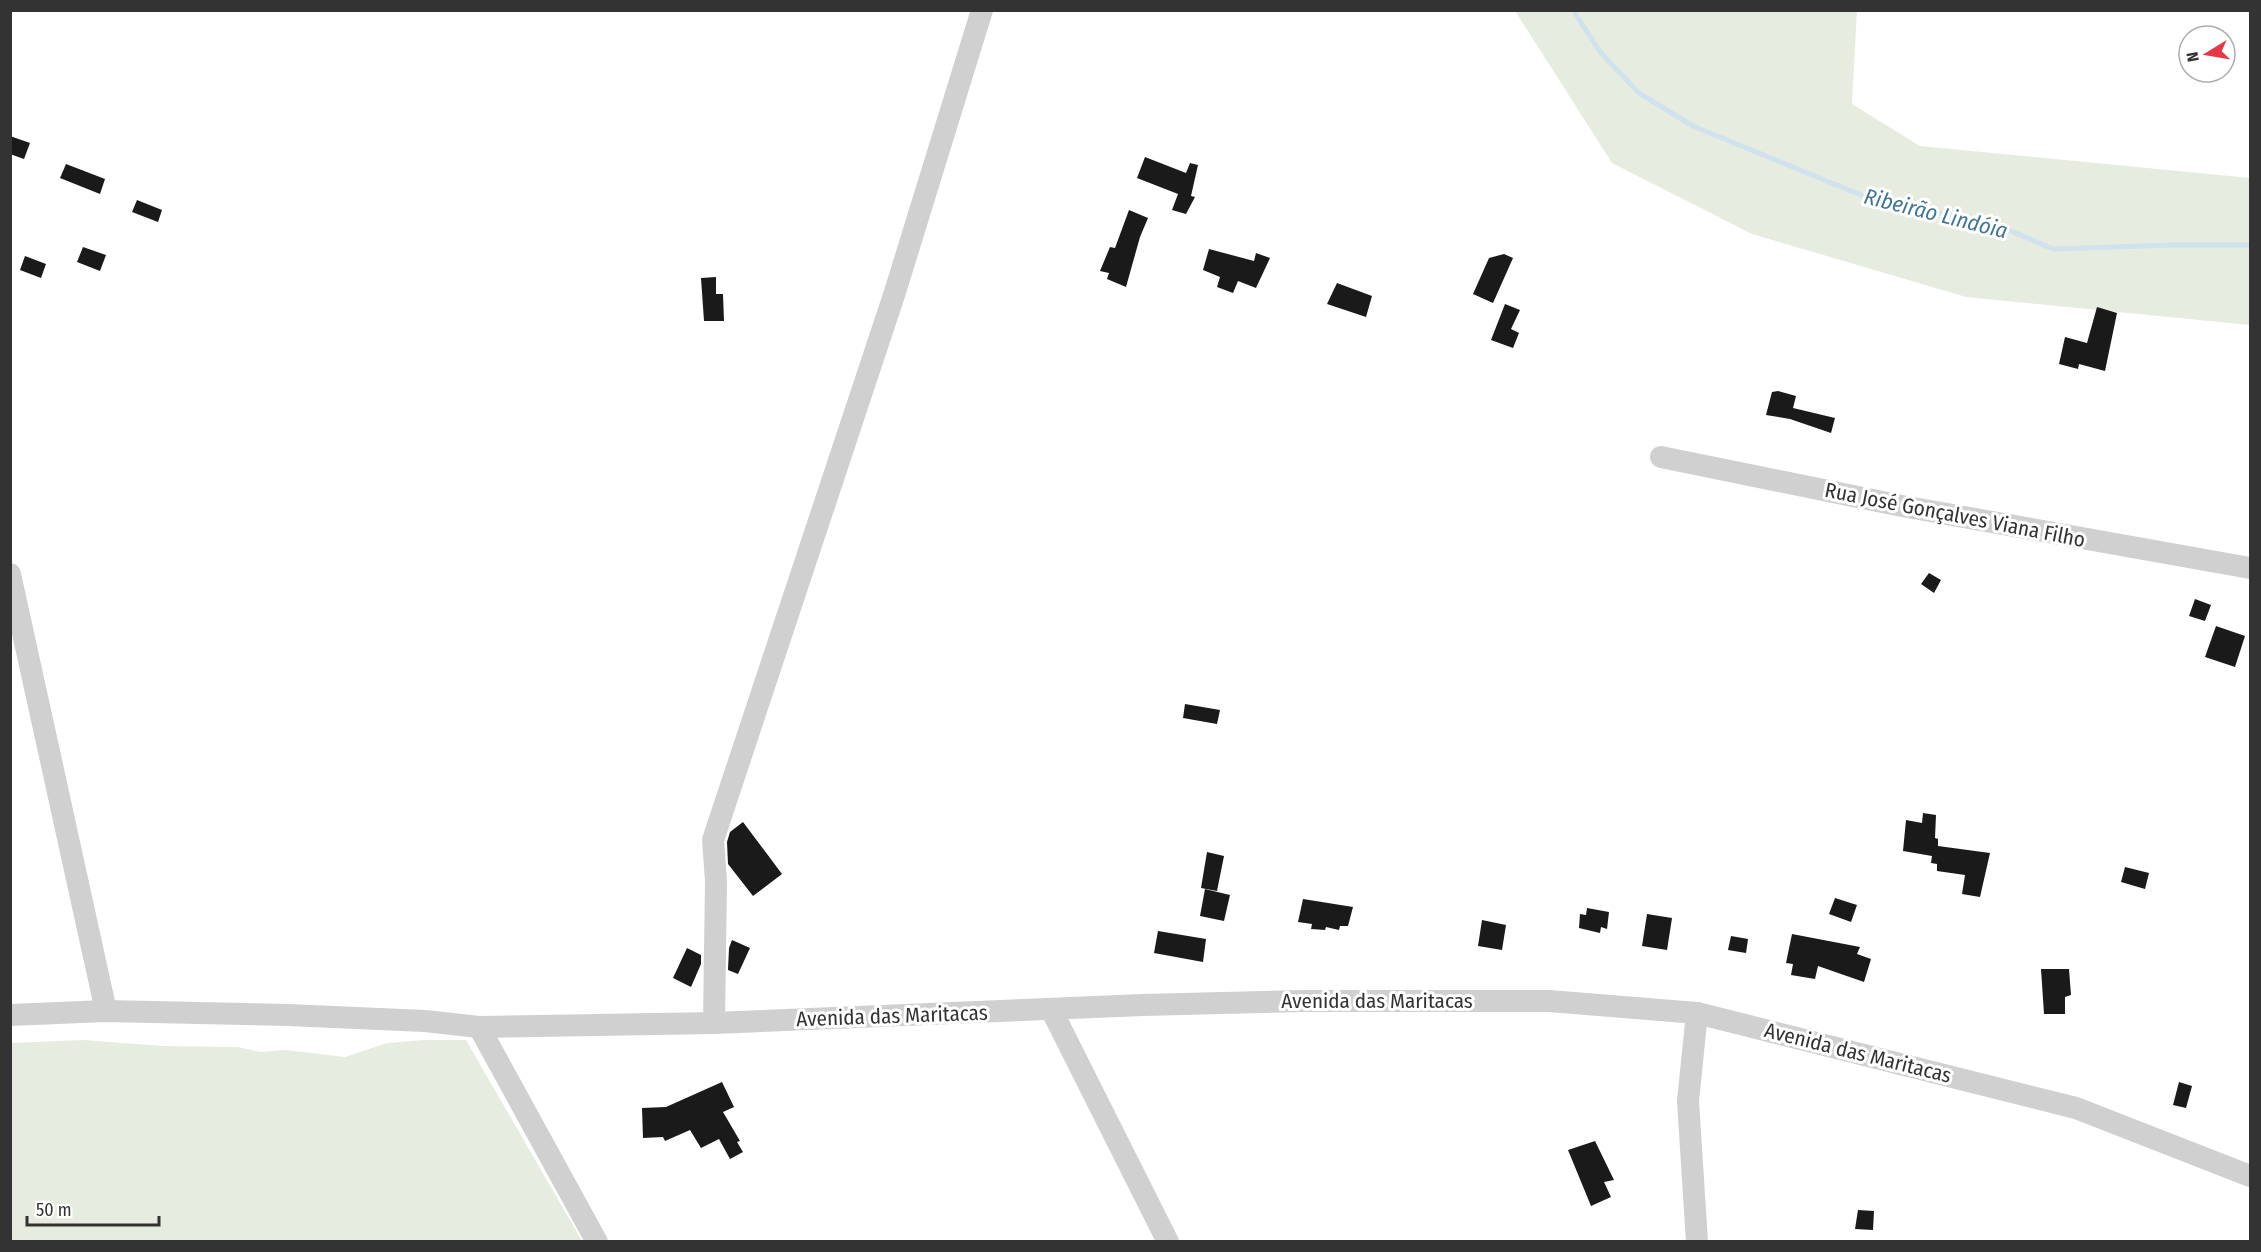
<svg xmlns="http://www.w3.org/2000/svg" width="2261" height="1252" font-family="'Fira Sans Condensed',sans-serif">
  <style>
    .green { fill: #e6ecdf }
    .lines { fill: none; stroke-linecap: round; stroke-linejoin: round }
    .stream { stroke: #cfe2ee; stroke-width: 5 }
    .building { fill: #1a1a1a }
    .minor { stroke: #d0d0d0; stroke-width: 22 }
    .labels { text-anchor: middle; stroke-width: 6; stroke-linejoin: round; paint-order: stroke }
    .street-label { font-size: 21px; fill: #333; stroke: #fff }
    .water-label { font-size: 22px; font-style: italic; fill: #3f7597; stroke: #fff }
  </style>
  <rect width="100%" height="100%" fill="#fff"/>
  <g class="green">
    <path d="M1515,11h342l-5,93 68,42 330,32v147l-284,-28 -214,-63 -140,-71z"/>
    <path d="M83,1040l80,6 75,1 23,5 24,-2 60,7 42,-14 37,-3h42l116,201h-571v-198z"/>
  </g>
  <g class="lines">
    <path class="stream" d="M1573,10l27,42 39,41 54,33 180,74 122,24 58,25 119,-4h78"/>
  </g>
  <g class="building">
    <path d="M10,136l20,7 -6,16 -14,-5z"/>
    <path d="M1145,157l41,16 4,-10 8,2 -7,31 4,1 -9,17 -14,-4 6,-16 -41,-16z"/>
    <path d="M66,164l39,15 -5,15 -40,-16z"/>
    <path d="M137,200l25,10 -4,12 -26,-10z"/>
    <path d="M1129,210l19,8 -8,19 -14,50 -19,-8 2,-6 -9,-2 10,-24 5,1z"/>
    <path d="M83,247l23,8 -6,16 -23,-9z"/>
    <path d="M1209,249l45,12 2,-8 14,5 -14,30 -18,-7 -5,12 -16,-6 3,-10 -17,-7z"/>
    <path d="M1504,254l9,4 -20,45 -20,-9 16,-36z"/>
    <path d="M25,256l21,8 -5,14 -21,-8z"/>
    <path d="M716,277v17h7l1,27h-20l-3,-43z"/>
    <path d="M1337,283l35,13 -6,21 -39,-13z"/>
    <path d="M1505,304l15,6 -9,19 8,4 -6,15 -22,-8z"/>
    <path d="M2097,307l20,6 -12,58 -26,-7 -1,5 -19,-5 6,-27 22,6z"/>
    <path d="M1778,391l18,5 -3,12 42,10 -4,15 -41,-14 -24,-4 6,-23z"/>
    <path d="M1929,573l12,7 -7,13 -13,-9z"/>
    <path d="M2195,599l16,6 -6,16 -16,-5z"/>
    <path d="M2216,626l29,10 -10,31 -30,-10z"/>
    <path d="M1185,704l35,6 -3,14 -34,-6z"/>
    <path d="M1923,813l13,2 -1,23 3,1v7l52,7 -10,44 -18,-3 3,-19 -28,-4v-7l-6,-1 1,-7 -29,-5 3,-31 16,3z"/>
    <path d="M743,822l39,52 -29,22 -25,-32 -1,-22 3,-10z"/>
    <path d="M1207,852l17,4 -7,35 -16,-3z"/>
    <path d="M2125,867l24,6 -4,16 -24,-7z"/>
    <path d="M1205,889l25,6 -6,26 -24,-5z"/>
    <path d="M1835,898l22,7 -6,17 -22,-8z"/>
    <path d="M1303,899l50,8 -5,19h-8l-1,4 -13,-3 -1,3 -14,-1 1,-5 -14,-2z"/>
    <path d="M1587,908l22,4 -2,17 -6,-2 -1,6 -21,-5 1,-14 6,1z"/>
    <path d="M1647,914l25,4 -5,32 -25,-4z"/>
    <path d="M1482,920l24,5 -4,25 -24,-4z"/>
    <path d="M1158,931l48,8 -3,23 -49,-9z"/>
    <path d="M1792,934l68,13 -3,7 14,5 -7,23 -46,-16 -3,13 -24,-4 2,-11 -7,-1z"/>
    <path d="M1731,936l17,3 -2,14 -18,-3z"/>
    <path d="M732,940l18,8 -12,26 -10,-4 1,-22z"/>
    <path d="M687,948l14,7v9l-10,23 -18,-9z"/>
    <path d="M2041,969h28l2,26 -6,2v17h-21z"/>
    <path d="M722,1082l12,25 -11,5 17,29 -3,1 6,10 -13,7 -11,-20 -18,9 -11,-18 -25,11 -2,-4 -20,1 -1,-30 24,-1z"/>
    <path d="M2179,1082l13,4 -6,22 -13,-3z"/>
    <path d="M1595,1141l19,39 -10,2 7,15 -20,9 -23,-56z"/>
    <path d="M1858,1210l16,1 -1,19 -18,-1z"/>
  </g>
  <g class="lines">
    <g class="minor">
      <path d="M1661,457l241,49 348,62"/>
      <path d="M10,574l96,437"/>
      <path d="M1051,1009l117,233"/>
      <path d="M1697,1013l-9,88 9,141"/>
      <path d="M10,1015l96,-4 182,4 137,6 54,6 235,-4 429,-18 161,-4h245l148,12 379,95 174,68"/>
      <path d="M714,1023l2,-142 -3,-41 182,-548 87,-282"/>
      <path d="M479,1027l118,215"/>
    </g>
  </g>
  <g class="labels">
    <g class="street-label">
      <text transform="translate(1955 515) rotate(11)" y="7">Rua José Gonçalves Viana Filho</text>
      <text x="1377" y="1008">Avenida das Maritacas</text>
      <text transform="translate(892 1016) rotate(-2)" y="7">Avenida das Maritacas</text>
      <text transform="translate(1858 1053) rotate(14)" y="7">Avenida das Maritacas</text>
    </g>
    <g class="water-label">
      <text transform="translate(1936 213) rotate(14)" y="8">Ribeirão Lindóia</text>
    </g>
  </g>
  <rect width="2261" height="1252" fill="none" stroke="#333333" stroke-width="24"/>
  <g transform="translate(2207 54) rotate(259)"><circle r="28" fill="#ffffff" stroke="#adadad" stroke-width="1.5"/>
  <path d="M0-4.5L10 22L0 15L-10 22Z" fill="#e63946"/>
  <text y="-9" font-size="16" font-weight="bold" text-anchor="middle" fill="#333333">N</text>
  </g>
  <path d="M27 1216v9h132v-9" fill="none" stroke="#333333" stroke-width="3"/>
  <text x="36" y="1216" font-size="18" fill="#333333" stroke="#ffffff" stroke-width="4.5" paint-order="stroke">50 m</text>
</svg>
